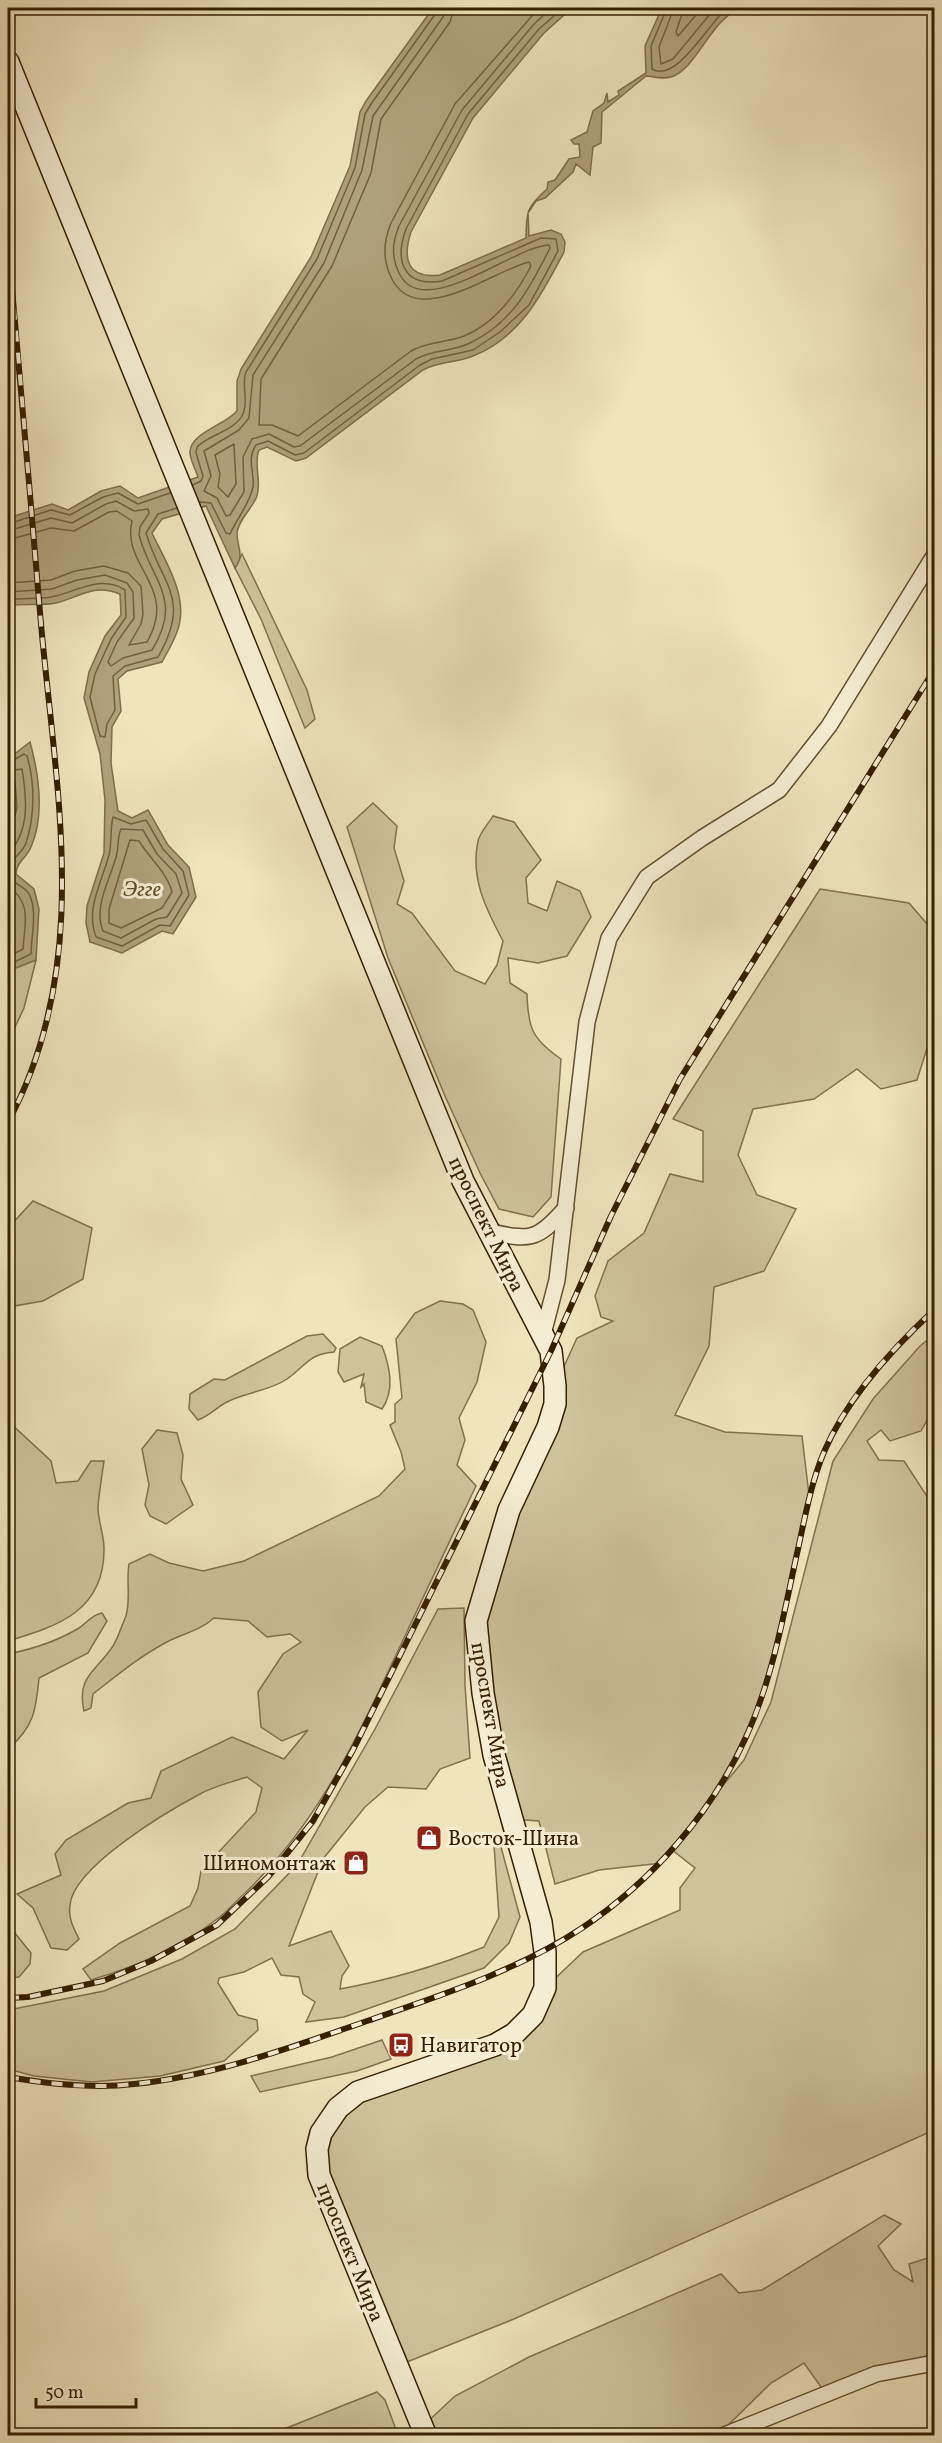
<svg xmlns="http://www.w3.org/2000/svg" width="942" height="2443" font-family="Vollkorn,serif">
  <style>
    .green { fill: #cfc39c; stroke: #82714e; stroke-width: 1.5 }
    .water { fill: #afa17c; stroke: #7e6d4b; stroke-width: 1.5 }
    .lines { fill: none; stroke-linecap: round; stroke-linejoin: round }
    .shore { stroke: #72603e; stroke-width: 1.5 }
    .minor-casing { stroke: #635030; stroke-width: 18 }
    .secondary-casing { stroke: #341f01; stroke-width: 24 }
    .minor { stroke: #f5edd3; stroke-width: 15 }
    .secondary { stroke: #f5edd3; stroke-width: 21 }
    .rail-casing { stroke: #341f01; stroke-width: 6 }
    .rail { stroke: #f5edd3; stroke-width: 4; stroke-dasharray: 11; stroke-linecap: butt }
    .labels { text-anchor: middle; stroke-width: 6; stroke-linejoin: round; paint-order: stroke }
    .street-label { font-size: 21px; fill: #341f01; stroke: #f5edd3 }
    .poi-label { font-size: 21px; fill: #341f01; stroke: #f5edd3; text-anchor: start }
    .water-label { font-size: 22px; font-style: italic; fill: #5f4c2c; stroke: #f5edd3 }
  </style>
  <rect width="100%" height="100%" fill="#efe4bc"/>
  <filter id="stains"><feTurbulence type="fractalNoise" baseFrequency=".00333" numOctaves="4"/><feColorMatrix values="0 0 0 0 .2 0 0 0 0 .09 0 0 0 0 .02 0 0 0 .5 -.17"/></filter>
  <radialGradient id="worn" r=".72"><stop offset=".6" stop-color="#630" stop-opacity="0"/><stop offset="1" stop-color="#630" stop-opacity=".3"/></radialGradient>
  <g class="green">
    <path d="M242,554l65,136 8,29 -10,9 -44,-109 -26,-51z"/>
    <path d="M373,803l24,23 -3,22 10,33 -7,23 15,9 43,58 30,13 12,-19 6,-24c-17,-32 -33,-63 -25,-100 2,-9 11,-18 15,-25l21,6 27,38 -15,18 2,25 19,8 10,-30 23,10 11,26 -24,39 -29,7 -30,-5 2,25 17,11c1,34 5,45 34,65l-10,138 -18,20 -34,-8 -19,-36 -35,-77 -57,-138 -41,-131z"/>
    <path d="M820,889l89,14 25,29v94l-17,54 -36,9 -24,-20 -43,30 -61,10 -15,46 19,40 39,14 -32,62 -50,16 -5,59 -34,69 50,17 77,4 7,59 -31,145 -18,62 -15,38 -33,59 32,-39 27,-58 62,-241 40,-62 47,-53 14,-11v73l-13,23 -31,10 -9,-11 -14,11 12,19 25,1 30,46v623l-420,189 -117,47 -78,-191 19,-67 157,-63 50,-57 38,-36 97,-42v-22l15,-20 -23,-18 -10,13 -63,7 -44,14 -16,-63 -28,-2 -34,-174 78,-259 22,-48 36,-17 -12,-4 -6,-21 13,-35 36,-28 26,-59 33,8v-51l-30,-12z"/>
    <path d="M36,960l-12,48 -16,34v-71z"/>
    <path d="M33,1201l59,27 -9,51 -40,22 -35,6v-79z"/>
    <path d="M440,1301l23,3 10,6 13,32 -9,40 -18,36 6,22 -8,25 19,21c-27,56 -53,112 -80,169 -42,89 -79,169 -152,239 -9,8 -17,18 -27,25 -36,28 -83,48 -126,61l-8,-11 37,-26 70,-37 8,-18 3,-17 55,-59 6,-24 -15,-11c-15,5 -33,9 -47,17 -32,17 -127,73 -130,111 -2,13 3,22 9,34l-12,11 -16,-2 -18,-40 -16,-14 44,-19 -6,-21 11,-14 62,-37 23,-5 10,-27 71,-34 52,22 24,-29 -26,11 -21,-14 -3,-35 25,-38 18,-12 -11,-8 -23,3 -19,-16 -34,-3c-16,14 -31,15 -49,25 -26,14 -49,33 -72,51l-2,14 -7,3c-8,-35 13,-40 29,-65 5,-8 9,-21 13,-30 5,-18 0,-34 3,-52l21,-10 19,9 34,8 41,-10 135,-65 26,-27 -4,-17 -11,-27 5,-3v-18l7,-6 -6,-59 19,-26z"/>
    <path d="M323,1334l13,14 -2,4c-26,2 -28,14 -47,27 -19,13 -43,13 -62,24 -10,6 -16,13 -27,17l-9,-11 1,-15 24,-15 11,1 82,-44z"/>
    <path d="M360,1337l22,9c8,21 13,44 0,63l-16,-7 -2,-18 -3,3 3,-13 -20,8 -6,-10 2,-23z"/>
    <path d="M8,1421l43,40 5,22 22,-2 13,-20h13c-2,15 -5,31 -6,46 0,14 6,28 6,41 1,63 -46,78 -96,93z"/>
    <path d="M157,1430l20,3 6,22 -2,24 12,26 -27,19 -16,-8 -5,-11 4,-20 -7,-36z"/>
    <path d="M464,1608l1,77 5,73 -30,11 -14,20 -38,-2 -23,20 -42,52 -34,87 42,-15 18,35 -7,10 -2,13c49,-9 97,-23 144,-42l15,-30 -5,-72 7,2 19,70 -11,26 -25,25 -140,49 -38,5 9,-20 -12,-8 -4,-17 -18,-2 -9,-17 -28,14 -25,6 -1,5 20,32 19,5 1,10 -34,31 -64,15 -68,6 -58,-6 -26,-7v-59l96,-19 78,-32 53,-30 62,-64 78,-136 63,-120z"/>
    <path d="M102,1613l5,8 -19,32 -49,25c-3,32 -5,49 -31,71v-95c25,-5 48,-12 71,-26 8,-5 12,-13 23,-15z"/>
    <path d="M8,1927h2l21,26 -1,11 -11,13 -11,1z"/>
    <path d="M382,2040l9,19 -34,12 -97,21 -9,-16 81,-19z"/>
    <path d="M884,2215l17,9 -23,22 16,24 19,12 -4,-18 25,-8v107l-108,31 -22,-31 -33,20 -53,52 -292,1 -4,-9 33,-31 74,-39 192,-83 18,19 23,-3z"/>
    <path d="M377,2392l8,8 13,35h-129z"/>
  </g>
  <g class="water">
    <path d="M433,8h139l-28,25 -71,85 -62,114c-9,28 -3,47 29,43l86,-37c0,-27 1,-31 21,-49l1,-7 7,-2 14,-21 11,-2 -1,-13h-5l-3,-4 16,-8 6,-21 11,-8 3,-10 1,9 11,-7 -1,-4 28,-18 -1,-27 17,-38h77c-29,15 -41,56 -65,68 -9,4 -19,1 -28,0l-44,36 -1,31 -8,4 -3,28 -14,-11 -3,8 -28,26 -9,3 -8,12 1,23 22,-6 10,4 4,8 -1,10c-22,42 -44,86 -91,104 -16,7 -34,5 -50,14l-117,88 -10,3 -29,-14 -8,3c-6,15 3,30 -2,46 -4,12 -19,24 -20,37 0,15 8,21 -2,35l-29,-62 -44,13 -10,14c14,30 38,65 25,99 -4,11 -10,21 -15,30l-35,9 -9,8 3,32 -9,16 -1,36 7,48 14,7 16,-8 20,35 21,22 7,30 -23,37 -11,-3 -40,22 -32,-11 -4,-19 1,-17 17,-53 1,-53 -5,-46 -16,-56 5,-26 16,-36 16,-21 -1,-21c-27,-11 -39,3 -64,9 -16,3 -33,0 -48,3v-88l44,-14 16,6 33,-19 19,-5 18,12 60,-21c-3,-8 -7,-16 -8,-23 -2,-21 36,-29 47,-43v-30l4,-12 70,-112 39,-91 10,-54 6,-11z"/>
    <path d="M30,742c9,33 15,73 1,105 -5,12 -14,14 -15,27l18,15 5,20 -3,51 -28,11v-212z"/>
  </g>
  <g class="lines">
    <g class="shore">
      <path d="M445,8l-2,9 -70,99 -11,54 -38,93 -71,112 -4,43 -10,12 -35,21 7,25 -7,15 13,7 9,18 4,-1 14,-23 -1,-35 9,-18 17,-5 25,13 6,-1 116,-87c17,-10 36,-7 54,-16 42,-20 60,-55 80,-95l-1,-3c-35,1 -124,76 -149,30 -9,-17 -8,-32 -1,-49l63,-116 72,-86 18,-16"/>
      <path d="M454,8l-4,14 -69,97 -10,54 -39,93 -71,113 -2,46h13l26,11 113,-85c17,-10 35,-8 53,-15 31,-13 52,-41 67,-70l-2,-4c-35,8 -109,66 -136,19 -11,-20 -10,-38 -2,-58l64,-119 84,-96"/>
      <path d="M667,8l-16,38 1,23c24,15 57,-46 75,-61"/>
      <path d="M674,8l-15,39 2,17 12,-5 42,-51"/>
      <path d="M684,8l-8,24 2,4 24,-28"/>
      <path d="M234,444l2,40 -8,13 -10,-10 2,-13 -5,-19z"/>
      <path d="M193,485l8,-4 2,-5 -7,-23 1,-6c13,-13 38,-16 46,-33 6,-13 -2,-29 3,-42l71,-113 38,-91 10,-54 6,-10 65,-91 2,-5"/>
      <path d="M200,502l11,1 15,30 4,1c6,-14 20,-31 23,-47 2,-15 -7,-27 3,-42l12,-4 27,14 9,-2 116,-88 12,-6 41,-9 27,-18 29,-27 29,-54 -2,-12 -15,-1 -99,43c-38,6 -48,-19 -36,-52l62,-115 71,-85 24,-21"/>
      <path d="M8,524l43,-14 19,5 33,-18 15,-4 20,11 32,-11"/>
      <path d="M8,531l43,-13 21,5 34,-19 10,-3 18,10 14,-2 1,4 -9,14 -1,8c12,46 45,64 13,115l-29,8 -12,8 -3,-4 9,-20 17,-24 -1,-26 -6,-9 -22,-8 -28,5 -25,9 -44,3"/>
      <path d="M8,540l43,-12 23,3 35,-19 8,-1 15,10c-11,46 47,65 15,121l-18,3 12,-21 2,-10 -2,-28 -13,-13 -24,-7 -29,5 -24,9 -43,3"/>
      <path d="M8,600c15,-3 33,0 48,-4 23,-6 46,-21 69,-6l1,27 -15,22 -16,35 -5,23 10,39 5,1 2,-13 8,-14 -2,-34 12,-10 33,-9c34,-60 4,-70 -12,-124l12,-19 19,-6"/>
      <path d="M8,763l16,-9 3,2c8,27 8,60 -1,87 -4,12 -19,16 -16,32 1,9 15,11 19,19 9,16 2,43 2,60l-23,11"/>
      <path d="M8,771l14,-2c5,30 8,62 -14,85"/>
      <path d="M8,780l7,2 2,26 -9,33"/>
      <path d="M113,817l18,7 15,-4 17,29 20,22 6,24 -19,31 -10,-1 -38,21 -26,-9c-11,-28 6,-55 13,-82 3,-12 1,-26 4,-38z"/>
      <path d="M121,829l22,1 14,24 19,20 6,19 -15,24 -11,2 -35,19 -18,-7c-10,-24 7,-51 13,-74 3,-9 1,-20 5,-28z"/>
      <path d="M130,840l9,1c10,17 28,31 33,51l-10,16 -41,20 -12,-5v-14z"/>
      <path d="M8,885c24,20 17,35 15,64l-15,8"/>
    </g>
    <g class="minor-casing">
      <g id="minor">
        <path d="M487,1231c44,10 49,10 79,-23"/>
        <path d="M543,1334l14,-54 30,-258 22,-84 38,-61 55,-39 77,-48 50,-64 105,-170"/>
        <path d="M722,2436l154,-62 58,-11"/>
      </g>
    </g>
    <g class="secondary-casing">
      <path id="secondary" d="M8,62l455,1119 88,170 4,35v18l-7,23 -39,83 -33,111 7,72 11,62 47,167 4,30v36l-12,27 -19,19 -19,11 -137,47 -20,16 -17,25 -4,16 2,26 107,261"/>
    </g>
    <use href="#minor" class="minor"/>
    <use href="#secondary" class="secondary"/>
    <g class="rail-casing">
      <g id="rail">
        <path d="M8,243c12,127 22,254 33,381 15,168 52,341 -33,498"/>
        <path d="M8,1998l20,-1 75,-16 48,-20 66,-36 51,-48 45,-56 40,-71 198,-399 60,-135 69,-137 254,-409"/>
        <path d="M8,2077c41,7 84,12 126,7 80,-8 158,-37 233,-63 74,-26 150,-50 215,-93 69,-46 130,-115 164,-191 27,-59 38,-125 52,-188 7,-32 13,-66 26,-97 23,-54 67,-102 110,-142"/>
      </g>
    </g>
    <use href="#rail" class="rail"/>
  </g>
  <defs>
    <g id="shop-square" transform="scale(1.35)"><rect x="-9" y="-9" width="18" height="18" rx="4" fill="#8f2418" stroke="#f5edd3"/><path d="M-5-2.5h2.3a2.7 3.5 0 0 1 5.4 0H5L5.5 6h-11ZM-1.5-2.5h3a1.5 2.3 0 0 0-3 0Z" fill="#fff"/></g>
    <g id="bus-square" transform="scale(1.35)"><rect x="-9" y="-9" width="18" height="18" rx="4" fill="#8f2418" stroke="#f5edd3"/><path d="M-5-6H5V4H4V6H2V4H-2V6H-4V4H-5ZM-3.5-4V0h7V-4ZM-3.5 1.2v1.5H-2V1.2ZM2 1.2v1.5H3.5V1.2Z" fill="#fff"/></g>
  </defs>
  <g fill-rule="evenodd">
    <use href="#shop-square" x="429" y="1838"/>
    <use href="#shop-square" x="356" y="1863"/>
    <use href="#bus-square" x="401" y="2045"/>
  </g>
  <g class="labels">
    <g class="street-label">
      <text transform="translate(487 1224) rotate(64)" y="7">проспект Мира</text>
      <text transform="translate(491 1715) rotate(80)" y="7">проспект Мира</text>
      <text transform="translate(351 2252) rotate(68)" y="7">проспект Мира</text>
    </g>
    <g class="poi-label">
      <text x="448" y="1845">Восток-Шина</text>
      <text x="336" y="1870" text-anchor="end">Шиномонтаж</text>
      <text x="420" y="2052">Навигатор</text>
    </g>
    <g class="water-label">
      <text x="142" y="896">Эгге</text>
    </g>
  </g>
  <rect width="942" height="2443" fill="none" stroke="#efe4bc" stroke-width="30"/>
  <rect x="9" y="9" width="924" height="2425" fill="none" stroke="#341f01" stroke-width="3"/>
  <rect x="15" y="15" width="912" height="2413" fill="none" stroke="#341f01" stroke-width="1.5"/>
  <path d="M36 2398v9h100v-9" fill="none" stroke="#341f01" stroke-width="3"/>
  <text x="45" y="2398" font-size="18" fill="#341f01" stroke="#f5edd3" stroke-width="4.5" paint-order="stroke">50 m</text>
  <rect width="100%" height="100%" filter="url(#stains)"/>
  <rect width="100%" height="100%" fill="url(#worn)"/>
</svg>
